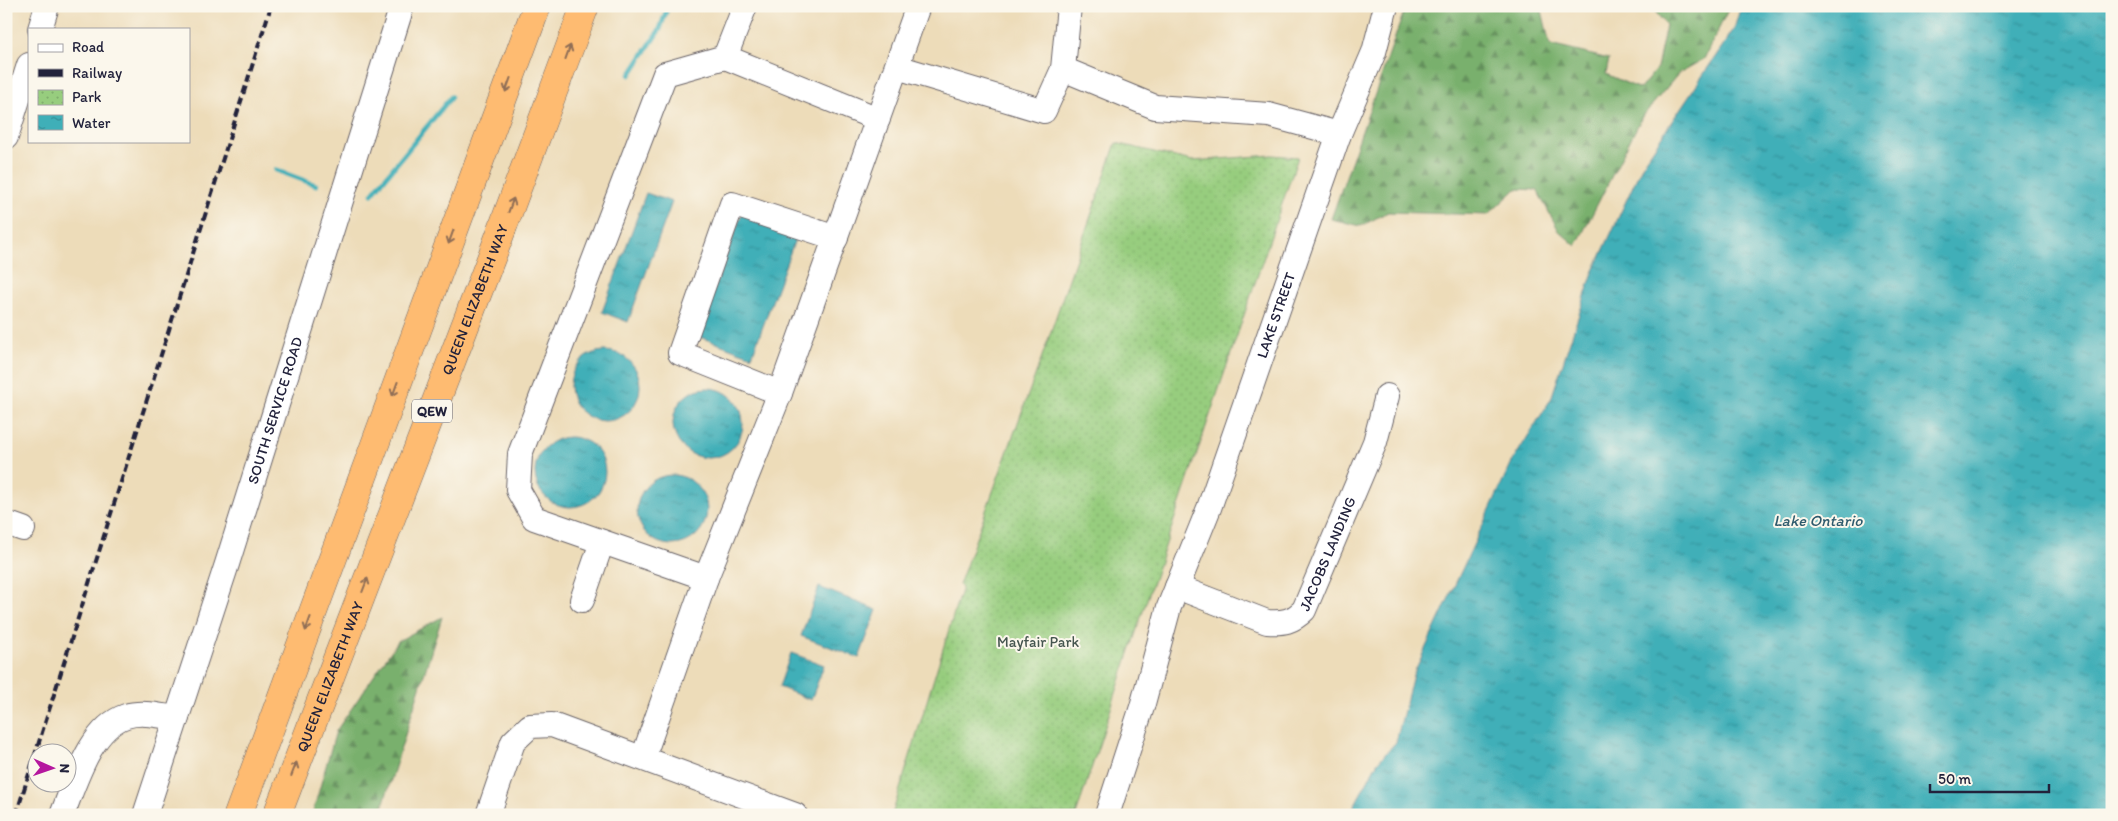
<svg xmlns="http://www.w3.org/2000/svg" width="2118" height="821" font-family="Itim,sans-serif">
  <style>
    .forest { fill: url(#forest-firs); stroke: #4e6954 }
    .park { fill: url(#park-dots); stroke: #5c785c }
    .water { fill: url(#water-ripples); stroke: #30687a }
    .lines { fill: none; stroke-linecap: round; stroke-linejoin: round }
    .stream { stroke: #3fafb8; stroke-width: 5 }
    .minor-casing { stroke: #696367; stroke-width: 26 }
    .highway-casing { stroke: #696367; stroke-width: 29 }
    .minor { stroke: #fff; stroke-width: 24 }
    .highway { stroke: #febb71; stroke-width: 28 }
    .rail { stroke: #22223b; stroke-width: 4; stroke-dasharray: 8 4; stroke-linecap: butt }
    .oneway { stroke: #906e56 }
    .labels { text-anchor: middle; stroke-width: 4; stroke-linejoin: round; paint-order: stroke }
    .shield { fill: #fbf7ec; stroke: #636270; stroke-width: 1 }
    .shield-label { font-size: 14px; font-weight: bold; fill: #22223b }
    .street-label { font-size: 15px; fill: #22223b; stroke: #fbf7ec }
    .park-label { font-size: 15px; fill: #45554f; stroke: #fbf7ec }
    .water-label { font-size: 16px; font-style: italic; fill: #2e5a6d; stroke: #fbf7ec }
  </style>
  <defs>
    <pattern id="forest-firs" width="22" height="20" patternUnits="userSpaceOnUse" patternTransform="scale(1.25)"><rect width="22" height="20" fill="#79b06d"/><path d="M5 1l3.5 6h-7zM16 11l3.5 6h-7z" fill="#638f5b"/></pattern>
    <pattern id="park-dots" width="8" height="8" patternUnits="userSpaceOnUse" patternTransform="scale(1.25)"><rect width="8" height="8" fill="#97cd7e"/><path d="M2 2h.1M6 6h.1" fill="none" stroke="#82b06e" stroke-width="1.8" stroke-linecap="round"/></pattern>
    <pattern id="water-ripples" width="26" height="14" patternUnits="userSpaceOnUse" patternTransform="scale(1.25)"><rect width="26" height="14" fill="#3fafb8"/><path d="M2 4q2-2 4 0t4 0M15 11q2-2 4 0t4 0" fill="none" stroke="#348e97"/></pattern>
  </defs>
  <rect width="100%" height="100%" fill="#fbf7ec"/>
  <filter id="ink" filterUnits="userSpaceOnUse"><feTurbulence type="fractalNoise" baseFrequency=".02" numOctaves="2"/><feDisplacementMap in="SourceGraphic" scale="10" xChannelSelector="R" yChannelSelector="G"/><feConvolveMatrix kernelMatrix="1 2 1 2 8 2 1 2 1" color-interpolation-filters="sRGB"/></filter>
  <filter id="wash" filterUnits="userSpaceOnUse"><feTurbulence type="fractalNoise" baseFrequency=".0096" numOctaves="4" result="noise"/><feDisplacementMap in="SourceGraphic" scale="20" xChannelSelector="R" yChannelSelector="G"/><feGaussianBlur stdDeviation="1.12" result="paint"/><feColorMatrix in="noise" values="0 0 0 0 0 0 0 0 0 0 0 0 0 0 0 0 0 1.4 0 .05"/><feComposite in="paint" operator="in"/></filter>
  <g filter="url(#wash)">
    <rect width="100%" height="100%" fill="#eddcb9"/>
    <g class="forest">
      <path d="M1406,6h135l9,39 59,14 -3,15 34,15 17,-21 9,-43 -15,-19h79l-26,53 -25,14 -37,44 -66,129 -17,-15 -22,-41 -21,-1 -28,26 -100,-3 -27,14 -30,-7z"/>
      <path d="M442,617l-62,198h-68l24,-84 62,-90z"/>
    </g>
    <path class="park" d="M1116,143l76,18 80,-6 26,2 -160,469 -62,189h-184l70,-228 -3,-2 89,-245z"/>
    <g class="water">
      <path d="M1741,6h371v809h-763l29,-53 18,-20 17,-67 99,-213 39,-63 41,-124 51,-111 91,-135z"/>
      <path d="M646,193l26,9 -44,120 -26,-10z"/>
      <path d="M742,213l55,21 -45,122 -55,-20z"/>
      <circle cx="605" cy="386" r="35"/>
      <circle cx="708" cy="423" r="35"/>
      <circle cx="570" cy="472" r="35"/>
      <circle cx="672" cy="510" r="35"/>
      <path d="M819,587l58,23 -18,48 -58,-22z"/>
      <path d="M791,653l33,12 -13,35 -32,-13z"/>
    </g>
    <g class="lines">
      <g class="stream">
        <path d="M630,75l30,-46 8,-23"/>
        <path d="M276,170l40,15"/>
        <path d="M372,194l79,-97"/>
      </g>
    </g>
  </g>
  <g filter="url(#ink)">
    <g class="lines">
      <g class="minor-casing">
        <g id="minor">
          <path d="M745,6l-20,51 153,62"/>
          <path d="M40,29l7,-23"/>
          <path d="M897,67l147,44 19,-42 92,38 114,8 70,19"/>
          <path d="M1063,69l6,-63"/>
          <path d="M6,137l23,-72"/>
          <path d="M780,393l-100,-40 52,-149 104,34"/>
          <path d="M6,523l17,6"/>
          <path d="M706,578l-172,-60 -16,-28 2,-36 145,-380 60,-17"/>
          <path id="s1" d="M1177,587l90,35c16,1 25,0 37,-12l71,-168 12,-46"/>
          <path d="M582,600l20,-58"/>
          <path d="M643,758l63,-180 74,-185 138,-387"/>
          <path d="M62,815c13,-32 28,-87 64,-99 16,-5 35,0 51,2"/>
          <path id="s2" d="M145,815l82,-251 175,-558"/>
          <path d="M488,815l25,-73 17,-16 22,-1 243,90"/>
          <path id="s3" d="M1107,815l35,-108 27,-100 40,-99 130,-374 35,-82 12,-46"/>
        </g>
      </g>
      <g class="highway-casing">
        <g id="highway">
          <path d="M238,815l299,-809"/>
          <path id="s4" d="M277,815l218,-567 90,-242"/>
        </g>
      </g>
      <use href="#minor" class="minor"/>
      <use href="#highway" class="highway"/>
      <path class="rail" d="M16,815l255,-809"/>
    </g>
    <defs><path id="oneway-shaft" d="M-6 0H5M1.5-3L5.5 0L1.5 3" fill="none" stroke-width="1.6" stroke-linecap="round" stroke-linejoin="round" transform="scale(1.25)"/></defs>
    <g class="oneway">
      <use href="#oneway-shaft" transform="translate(568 52) rotate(-70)"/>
      <use href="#oneway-shaft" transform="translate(508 85) rotate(110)"/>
      <use href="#oneway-shaft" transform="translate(511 205) rotate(-70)"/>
      <use href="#oneway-shaft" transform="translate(451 237) rotate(110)"/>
      <use href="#oneway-shaft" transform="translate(395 389) rotate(110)"/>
      <use href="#oneway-shaft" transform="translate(365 585) rotate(-69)"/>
      <use href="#oneway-shaft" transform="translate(308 624) rotate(110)"/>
      <use href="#oneway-shaft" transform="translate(294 769) rotate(-69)"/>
    </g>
  </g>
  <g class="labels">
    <rect class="shield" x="412" y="399.5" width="40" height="23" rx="4"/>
    <g class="shield-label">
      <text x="432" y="416">QEW</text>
    </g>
    <g class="street-label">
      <text dy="5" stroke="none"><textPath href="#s4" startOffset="552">QUEEN ELIZABETH WAY</textPath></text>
      <text dy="5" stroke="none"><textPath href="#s3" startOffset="528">LAKE STREET</textPath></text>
      <text dy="5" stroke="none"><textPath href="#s2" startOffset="425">SOUTH SERVICE ROAD</textPath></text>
      <text dy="5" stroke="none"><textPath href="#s1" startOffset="198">JACOBS LANDING</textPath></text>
      <text dy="5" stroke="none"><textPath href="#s4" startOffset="148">QUEEN ELIZABETH WAY</textPath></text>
    </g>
    <g class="park-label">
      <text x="1038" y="647">Mayfair Park</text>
    </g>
    <g class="water-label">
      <text x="1818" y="526">Lake Ontario</text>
    </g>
  </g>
  <rect width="2118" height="821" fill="none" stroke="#fbf7ec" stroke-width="25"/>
  <rect x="28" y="28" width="162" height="115" fill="#fbf7ec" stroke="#a4a2a5"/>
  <rect x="38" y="44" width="25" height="8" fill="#ffffff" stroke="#a4a2a5"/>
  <text x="72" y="52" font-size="15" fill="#22223b">Road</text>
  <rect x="38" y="69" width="25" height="8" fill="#22223b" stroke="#a4a2a5"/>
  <text x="72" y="78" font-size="15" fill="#22223b">Railway</text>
  <rect x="38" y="90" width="25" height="15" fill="url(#park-dots)" stroke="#a4a2a5"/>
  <text x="72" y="102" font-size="15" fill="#22223b">Park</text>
  <rect x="38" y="115" width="25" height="15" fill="url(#water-ripples)" stroke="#a4a2a5"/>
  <text x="72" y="128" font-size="15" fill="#22223b">Water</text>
  <g transform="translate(52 768) rotate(92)"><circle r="24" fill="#fbf7ec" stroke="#a4a2a5"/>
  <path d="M0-4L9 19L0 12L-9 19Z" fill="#b5179e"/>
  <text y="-8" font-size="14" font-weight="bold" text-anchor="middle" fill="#22223b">N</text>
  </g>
  <path d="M1930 784v8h119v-8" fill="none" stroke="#22223b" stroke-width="2.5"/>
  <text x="1938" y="784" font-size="15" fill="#22223b" stroke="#fbf7ec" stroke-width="4" paint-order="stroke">50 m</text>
</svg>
